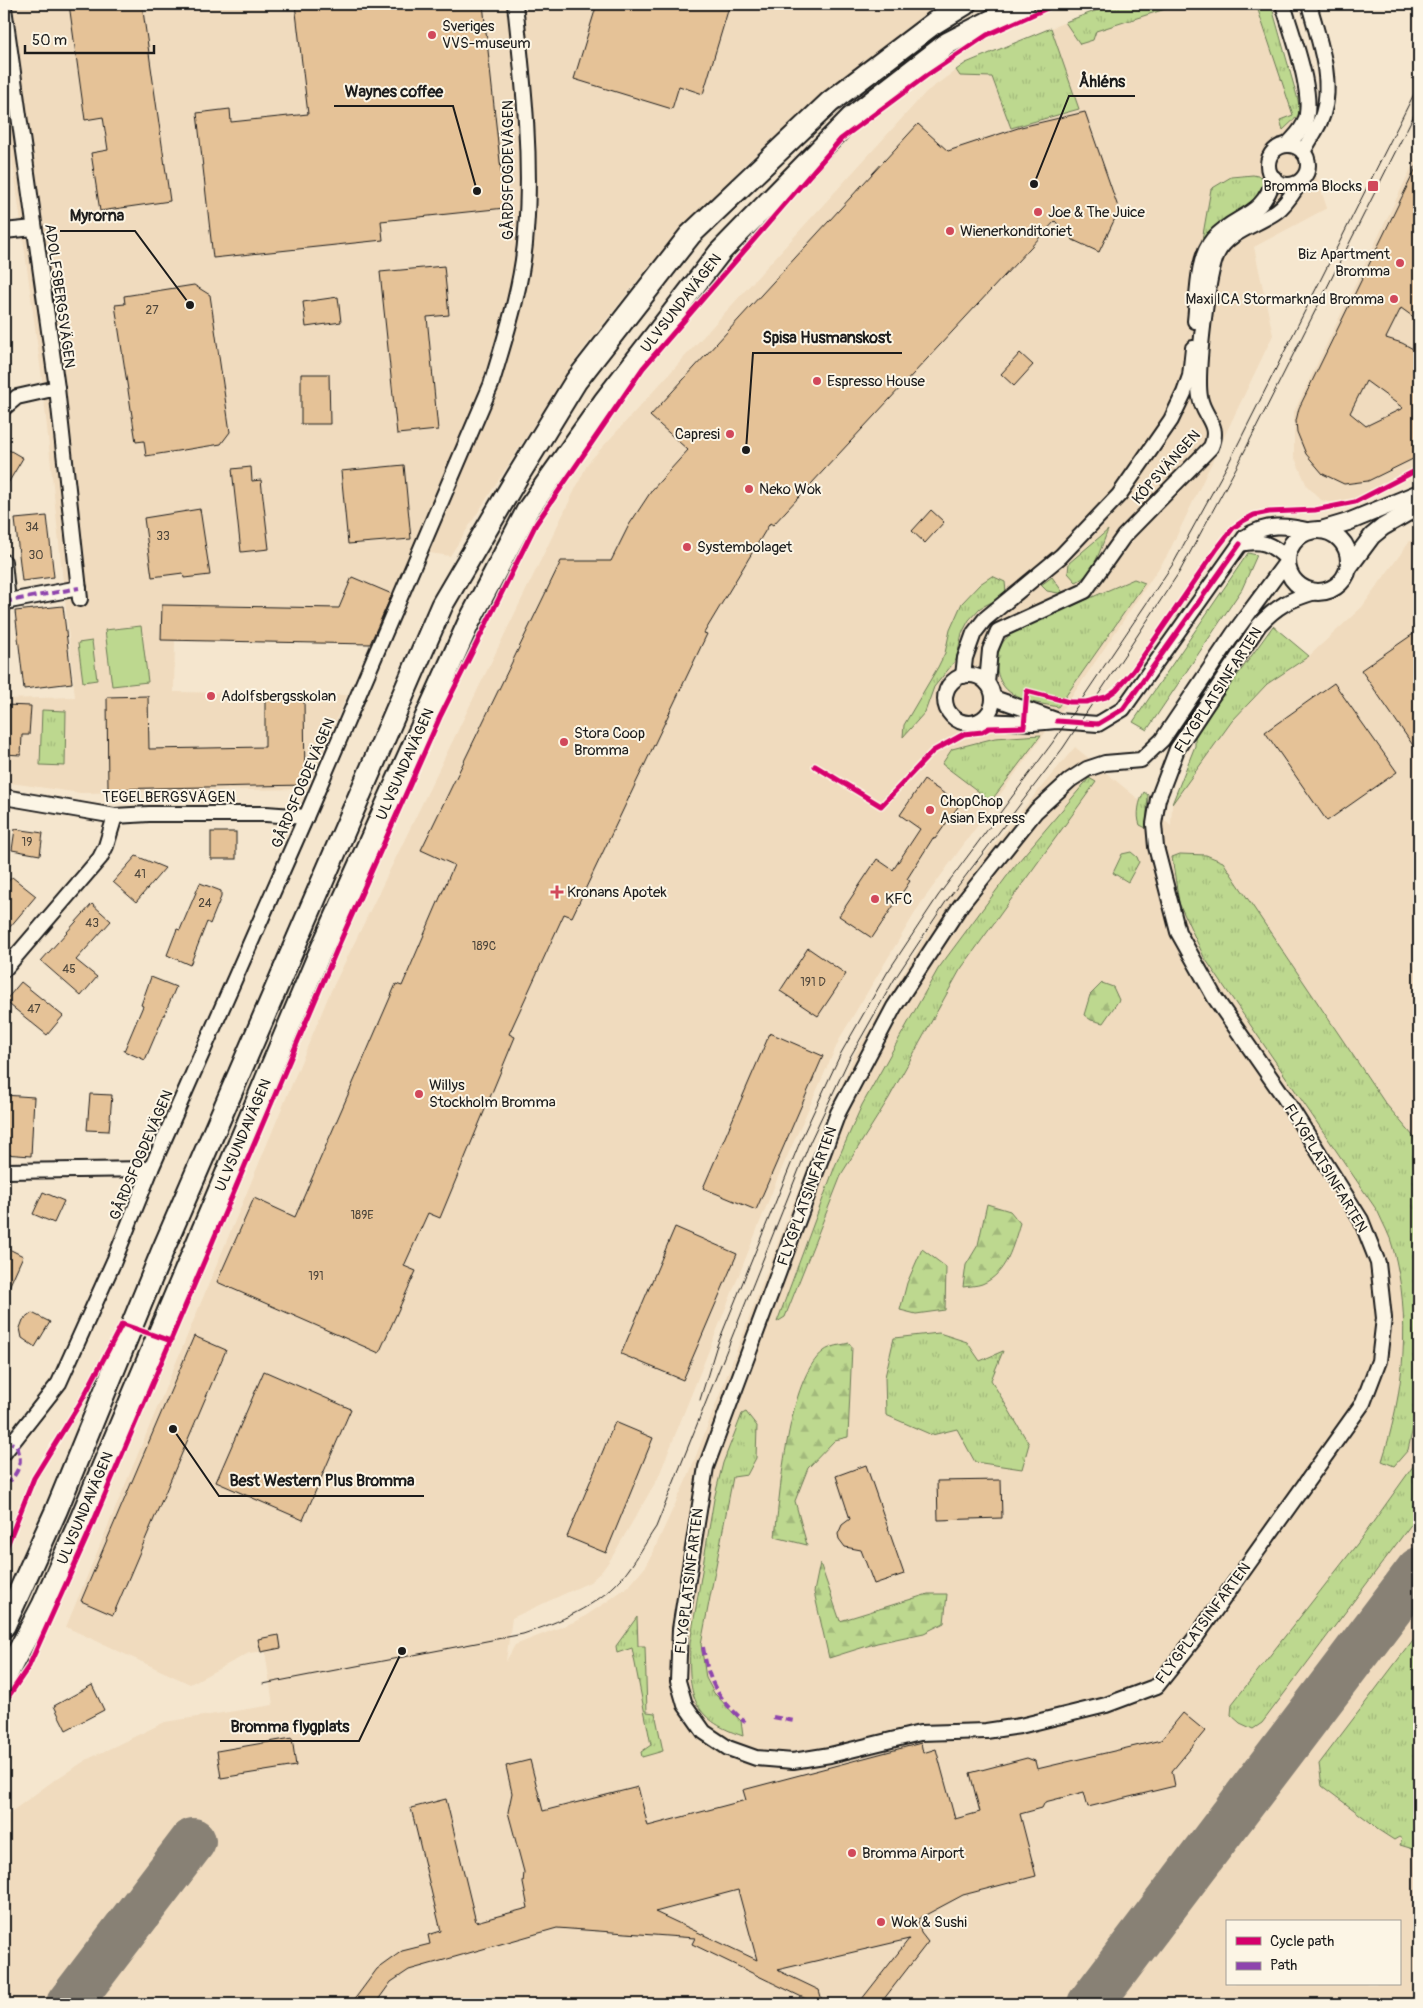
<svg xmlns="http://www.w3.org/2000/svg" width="1423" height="2008" font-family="Pangolin,sans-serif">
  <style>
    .built { fill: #f0dbbe; fill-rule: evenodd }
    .grass { fill: url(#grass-tufts); stroke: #6c7a56 }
    .forest { fill: url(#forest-firs); stroke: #6c7a56 }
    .pitch { fill: #bdd88f; stroke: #6c7a56 }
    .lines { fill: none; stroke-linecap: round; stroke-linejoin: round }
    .taxiway { stroke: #888175; stroke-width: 46 }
    .building { fill: #e5c297; stroke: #1c1c1c; fill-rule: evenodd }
    .minor-casing { stroke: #1c1c1c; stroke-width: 18 }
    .tertiary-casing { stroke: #1c1c1c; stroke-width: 20 }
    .primary-casing { stroke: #1c1c1c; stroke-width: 25 }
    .minor { stroke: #fcf5e5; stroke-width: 14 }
    .tertiary { stroke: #fcf5e5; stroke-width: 16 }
    .primary { stroke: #fcf5e5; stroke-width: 21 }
    .tram { stroke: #1c1c1c; stroke-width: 1 }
    .quiet { stroke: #8e44ad; stroke-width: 4; stroke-dasharray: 8 4; stroke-linecap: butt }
    .cycleway-casing { stroke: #fcf5e5; stroke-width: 8 }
    .cycleway { stroke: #d6006c; stroke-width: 5 }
    .poi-dot { fill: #d1495b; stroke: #fcf5e5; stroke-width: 2 }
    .labels { text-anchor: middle; stroke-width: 4; stroke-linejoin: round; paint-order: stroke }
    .number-label { font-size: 12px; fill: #4e463b }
    .poi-label { font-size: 15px; fill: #1c1c1c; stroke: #fcf5e5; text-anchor: start }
    .street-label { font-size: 15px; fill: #1c1c1c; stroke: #fcf5e5 }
    .leader { fill: none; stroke: #1c1c1c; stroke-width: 2 }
    .callout-dot { fill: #1c1c1c; stroke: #fcf5e5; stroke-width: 2 }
    .callout-label { font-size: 16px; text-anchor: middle; font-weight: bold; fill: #1c1c1c; stroke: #fcf5e5; stroke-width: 4; stroke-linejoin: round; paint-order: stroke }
  </style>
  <defs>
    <pattern id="grass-tufts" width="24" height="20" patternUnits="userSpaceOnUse" patternTransform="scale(1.25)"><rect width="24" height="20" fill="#bdd88f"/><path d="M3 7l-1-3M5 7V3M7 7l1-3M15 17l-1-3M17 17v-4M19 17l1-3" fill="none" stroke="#a2b97b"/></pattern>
    <pattern id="forest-firs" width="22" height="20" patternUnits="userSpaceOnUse" patternTransform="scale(1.25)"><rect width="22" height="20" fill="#bdd88f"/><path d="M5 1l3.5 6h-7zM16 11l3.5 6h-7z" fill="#a2b97b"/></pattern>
  </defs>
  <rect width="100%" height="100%" fill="#f5e6ce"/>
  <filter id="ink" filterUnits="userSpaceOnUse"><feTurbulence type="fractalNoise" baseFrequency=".02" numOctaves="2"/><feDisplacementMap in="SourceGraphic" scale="10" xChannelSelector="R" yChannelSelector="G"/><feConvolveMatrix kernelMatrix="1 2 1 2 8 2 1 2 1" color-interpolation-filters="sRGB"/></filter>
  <g filter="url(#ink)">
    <g class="built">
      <path d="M4,4h934l-98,76 -96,85 -95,101 -71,90 -128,200 -34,-5 -46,93 -195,-3 -1,51 173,3 -41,94 -226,4 -76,-11v-83l71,-2 -33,-318 -38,-282z"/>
      <path d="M1114,4h145l68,204 -73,39 19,88 -106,221 -95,140 -151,207 -80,133 -63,141 -120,301 -46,79 -10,14 -12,11 -78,36 -6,43 9,-16 64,-25 26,-17 25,-18 17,-20 42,-91 104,-270 62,-151 94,-156 126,-150 96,79 1,-22 60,-83 35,-37 42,-28 53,-49 48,-66 9,-5v1468h-1415v-187l49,-36 35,-22 77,-37 108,-17 -8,-54 -16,2 -59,31 -124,-57 263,-632 259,-532 338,-371 40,-29 119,-49zM1227,1922h172v62h-172z"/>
      <path d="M1419,152v321l-49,24 -27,9 -22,-6 -14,-14 -13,-30v-44z"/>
    </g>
    <g class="grass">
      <path d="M1114,4h67l-85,27 -3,9 -13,4 -15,-22z"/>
      <path d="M1256,4h15l27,96 2,14 -17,16 -3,-10 13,-5z"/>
      <path d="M1051,28l28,81 -68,19 -19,-51 -32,-1 -4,-6 10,-7z"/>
      <path d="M1253,175l9,2 4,7 -1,7 -66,66 12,-68 20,-12z"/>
      <path d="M1108,530c-7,17 -14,45 -32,52l-8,-9 1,-10z"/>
      <path d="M1248,553l9,2 -15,34 -95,141 -14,-8z"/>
      <path d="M992,576l13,6 1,10 -6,6 -20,10 -11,12 -7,13 -6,27 -22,27 -9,25 -22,25 1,-12 34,-58 7,-14 5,-23 12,-27 18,-19z"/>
      <path d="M1052,577l12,17 -17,-3 -6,-6z"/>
      <path d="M1134,579l11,4 -87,124c-13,-3 -31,-4 -42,-11 -19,-9 -24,-32 -15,-50 2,-6 9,-11 13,-15z"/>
      <path d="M1273,626l36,30 -42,28 -35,37 -60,83 23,-58v-12z"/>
      <path d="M42,710l24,1 -1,55 -25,-1z"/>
      <path d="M1041,735l-50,66 -49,-37 10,-15 43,-11z"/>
      <path d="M1089,778l7,4 -136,188 -71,128 -47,75 -57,144 -8,5 58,-156 27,-61 76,-136 75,-101z"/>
      <path d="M1144,792l4,3 -2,33 -6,-3c-4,-10 -1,-24 4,-33z"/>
      <path d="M1131,852l6,5 2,5 -11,20 -15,-9 9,-19z"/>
      <path d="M1180,854l26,1 17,7 162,241 34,40v258l-11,49 -14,16 -12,-5c22,-68 30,-144 11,-213 -3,-13 -10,-24 -15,-36l-174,-255 -25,-54 -7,-46z"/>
      <path d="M939,1333l28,9 13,19 23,-10 -12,29 38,64 -7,25 -47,-7 -18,-33 -25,6 -46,-20 -1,-38 9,-39z"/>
      <path d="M746,1412l11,14 -1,32 -9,17 -14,2 -32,167 5,34 8,15 27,28 2,15c-52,-17 -55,-42 -53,-93l24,-144 9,-36 19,-49z"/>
      <path d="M1419,1458v56l-157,209 -9,6 -13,-6 -9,-8 1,-11 129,-165z"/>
      <path d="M637,1617l1,29h7l2,66 8,1 8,38 -21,6 -1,-5 10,-7 -19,-97 -15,5 -1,-7z"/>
      <path d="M1419,1632v213l-6,4 -13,-4 2,-6 -3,-2 -5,3 -17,-11 -7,-7 -48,-36 -3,-22z"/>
    </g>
    <g class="forest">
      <path d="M1102,983l11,4 6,13 -16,23 -12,-3 -7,-5 6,-20z"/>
      <path d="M987,1204l23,7 10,12c-7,22 -13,51 -38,61 -5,2 -13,2 -19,3l3,-22 12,-20z"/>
      <path d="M922,1249l24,18 -1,43 -29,4 -16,-4 7,-27z"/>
      <path d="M849,1343l3,4 -4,90 -13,3 -27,28 -13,33 12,44 -32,-8c5,-44 13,-160 49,-186 6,-5 18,-6 25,-8z"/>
      <path d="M820,1563l20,58 88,-27h19l-3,29 -20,10 -47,10 -48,15 -15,-66z"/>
    </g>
    <g class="pitch">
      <path d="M141,626l7,56 -36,4 -7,-56z"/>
      <path d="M92,641l5,39 -14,2 -5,-39z"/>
    </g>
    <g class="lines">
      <g class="taxiway">
        <path d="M69,2004l124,-163"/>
        <path d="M1090,2004l329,-434"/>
      </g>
    </g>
    <g class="building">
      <path d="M69,4h73l28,197 -70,10 -9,-58 17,-3 -5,-33 -18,3z"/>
      <path d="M295,4h188l22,204 -124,13 2,19 -170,18 -16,-145 33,-4 1,13 77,-8z"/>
      <path d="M597,4h133l-27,90 -24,-8 -7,23 -98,-30z"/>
      <path d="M1085,112l34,98 -20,42 -26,-12 -18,-19 -282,304 -3,-2 -66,110 3,1 -135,283 -8,-3 -55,120 6,3 -75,181 -12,-5 -24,53 12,5 -37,82 -162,-71 37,-84 41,19 101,-233 6,2 52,-121 -33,-15 140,-289h50l18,-36 23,-35 36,-40 -38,-34 268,-292 30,27 73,-24z"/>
      <path d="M1419,162v159l-18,-13 -15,30 16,5 17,9v104l-51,25 -24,3 -21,-10 -17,-20 -9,-22 -1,-11 3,-13zM1366,381l37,27 -37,18 -16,-13z"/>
      <path d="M444,266l5,49 -22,2 11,113 -41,4 -17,-162z"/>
      <path d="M194,285l16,10 20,137 -9,12 -75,12 -2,-15 -8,1 -21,-137 10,-1 -1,-8z"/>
      <path d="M338,297l3,25 -35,5 -3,-25z"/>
      <path d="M1020,353l13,12 -19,21 -13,-12z"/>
      <path d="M301,374h28l1,50h-29z"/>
      <path d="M4,447l19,11 -19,32z"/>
      <path d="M404,465l7,74 -63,5 -7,-73z"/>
      <path d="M251,467l1,14 9,-1 8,69 -28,3 -9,-83z"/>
      <path d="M200,509l10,66 -26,3 -1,-5 -31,4 -8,-59z"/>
      <path d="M931,510l13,12 -19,21 -13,-12z"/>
      <path d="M47,516l7,61 -32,4 -7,-62z"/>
      <path d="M352,577l40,17 -22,50 -209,-4 1,-35 177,3z"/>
      <path d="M63,606l9,77 -48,6 -9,-78z"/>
      <path d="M1419,630v124l-58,-84z"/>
      <path d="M1334,683l63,89 -70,49 -62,-89z"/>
      <path d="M148,696l1,53 116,-2v-49l39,-1 1,88 -197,4 -1,-92z"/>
      <path d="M4,705l27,1 -2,29h-7l-1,20 -17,-1z"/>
      <path d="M924,780l36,24 -25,35 -2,-1 -26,41 3,2 -38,57 -33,-22 38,-57 16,11 27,-41 -20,-14z"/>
      <path d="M15,829l28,4 -3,22 -28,-5z"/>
      <rect x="211" y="832" width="25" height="27"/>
      <path d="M136,856l29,12 -29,34 -23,-20z"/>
      <path d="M12,877l24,19 -32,38v-47z"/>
      <path d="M200,883l21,8v6l-11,27 -3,-2 -17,43 -23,-10 10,-26 3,1z"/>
      <path d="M92,904l19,17 -35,39 21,17 -16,19 -40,-35z"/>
      <path d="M808,948l38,26 -28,42 -38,-25z"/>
      <path d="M151,977l25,10 -31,73 -21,-9 19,-45 -2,-1z"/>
      <path d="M21,982l42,34 -16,19 -42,-34z"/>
      <path d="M770,1033l53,23 -67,154 -53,-22z"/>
      <path d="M90,1094l22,1 -3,36 -22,-1z"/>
      <path d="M4,1095l30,2 -3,59 -27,-2z"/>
      <path d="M43,1192l21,9 -10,22 -21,-9z"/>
      <path d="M675,1227l62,27 -54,126 -62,-26z"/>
      <path d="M9,1249l14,7 -19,42v-38z"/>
      <path d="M32,1313l18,9 -15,25 -13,-9 -2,-10 3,-8z"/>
      <path d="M194,1336l32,14 -113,265 -32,-14z"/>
      <path d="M264,1371l87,38 -48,111 -87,-38z"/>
      <path d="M615,1422l38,16 -47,115 -39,-16z"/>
      <path d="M866,1465l38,109 -30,10 -13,-34 -16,-3 -6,-8 -1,-5 4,-9 8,-6 -14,-43z"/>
      <path d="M1001,1480l1,38 -64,2 -1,-39z"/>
      <path d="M279,1635l2,13 -20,4 -3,-13z"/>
      <path d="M92,1685l12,25 -38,20 -12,-24z"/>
      <path d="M1183,1713l22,18 -33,40 3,15 -87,21 -4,-15 -39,10 -3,6 -22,6 16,62 -73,19 -45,24 3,14 7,9 -48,62h-22l51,-65 -132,31 42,20 4,14h-14l-1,-4 -116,-56 3,-6 -138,-10 -148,42 -18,12 -16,22h-24l26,-35 25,-18 28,-7 -2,-9 13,-4 -30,-123 35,-9 30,123 52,-14 -5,-25 1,-11 -16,-60 4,-19 -6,-27 24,-6 13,51 95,-24 10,39 98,-26 -3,-10 178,-47 2,10 13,-4 19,70 25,-7 -10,-39 57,-15 8,3 2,8 124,-29zM738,1890l19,70 -102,-48z"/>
      <path d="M292,1738l4,28 -75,12 -4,-27z"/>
    </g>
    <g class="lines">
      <g class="minor-casing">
        <g id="minor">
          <path d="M1283,4c8,28 34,94 21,120 -4,8 -11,15 -17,21"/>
          <path d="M4,8l53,380 23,211"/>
          <circle cx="1288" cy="165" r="20"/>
          <path d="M1303,152c6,-12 16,-25 20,-38 11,-35 -5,-76 -14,-110"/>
          <path d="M4,231l30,-3"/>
          <path d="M1195,321c3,-25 1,-62 18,-82 24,-26 50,-21 61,-61"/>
          <path d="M4,408l13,-11 40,-9"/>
          <path d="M1240,544c21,-5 32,0 47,15"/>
          <path d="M1287,561l-53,72 -72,107 -21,20 -36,3 -18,6 -17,11 -34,31 -75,94 -67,102 -56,106 -132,354 -26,162 -2,52 7,24 19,27 24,16 28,10 37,3 37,-6 90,-22 66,-2 34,-5 86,-21 51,-19 39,-49 167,-234 16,-42 5,-43 -6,-55 -17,-43 -77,-123 -69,-99 -37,-66 -22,-85 -2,-23 4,-25 19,-50 82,-124c19,-20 30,-25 56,-33"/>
          <path d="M4,562l4,40"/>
          <path d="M4,602l75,-14"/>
          <circle cx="969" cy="699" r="24"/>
          <path d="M963,676l2,-18 9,-25 11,-14 76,-63 58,-61 52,-75 13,-27 6,-17 3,-28"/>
          <path d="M987,683l3,-33 8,-19 87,-40 39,-55 87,-89c10,-23 -8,-30 -11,-50 -4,-24 7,-121 17,-143 11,-23 41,-29 60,-43 11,-8 17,-20 24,-30"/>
          <path d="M994,698l62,22"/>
          <path d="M981,721l52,2 24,-2 41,3 25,-15 122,-172c21,-14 42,-12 66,-6"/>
          <path d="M4,797l111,19 34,-2h117l40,3"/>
          <path d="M4,970l96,-112 6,-12 9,-30"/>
          <path d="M4,1171l147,-2"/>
          <path d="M4,1453l55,-70 55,-122 37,-92 155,-352 185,-432c15,-50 32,-101 35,-154 6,-76 -3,-152 -11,-227"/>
        </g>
      </g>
      <g class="tertiary-casing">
        <g id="tertiary">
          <path d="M1321,530l27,-8 71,-29"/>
          <circle cx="1318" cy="561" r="31"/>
          <path d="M1349,567l23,-31 11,-9 36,-21"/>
        </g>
      </g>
      <g class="primary-casing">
        <g id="primary">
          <path d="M4,1626l52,-115 106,-259 280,-647 74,-126 60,-98 114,-146 140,-133 104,-79 31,-19"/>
          <path d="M4,1679l39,-74 37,-84 237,-562 152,-337 58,-111 77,-109 116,-150 131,-134 97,-75 76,-39"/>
        </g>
      </g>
      <use href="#minor" class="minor"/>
      <use href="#tertiary" class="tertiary"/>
      <use href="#primary" class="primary"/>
      <g class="tram">
        <path d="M700,1400l16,-52 86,-211 39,-84 46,-80 51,-77 115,-154 120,-178 56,-102 190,-378"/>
        <path d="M263,1684l260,-50c36,-12 73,-27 99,-56 13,-15 23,-35 34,-51l154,-385 39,-83 45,-79 51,-77 118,-155 117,-177 56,-103 183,-363"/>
      </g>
      <g class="quiet">
        <path d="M4,562l4,40"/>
        <path d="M4,602l75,-14"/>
        <path d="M4,1481l7,-1c9,-11 12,-21 5,-35l-5,-2"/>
        <path d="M703,1647c6,37 14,50 42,75"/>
        <path d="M773,1717l21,4"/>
      </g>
      <g class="cycleway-casing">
        <g id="cycleway">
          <path d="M1057,721l41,3 25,-15 117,-165"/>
          <path d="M815,766l66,40 52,-55 31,-17 18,-2 7,-4 35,-1 3,-36 42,11h17l20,-5 10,-7 17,-19 83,-121 17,-22 10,-7 11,-6 15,-3 46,-2 40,-8 64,-33"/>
          <path d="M4,1553l30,-75 48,-78 40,-76 49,17"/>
          <path d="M4,1703l25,-37 58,-129 253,-595 100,-225 96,-193 107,-156 198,-229 85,-63 61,-41 69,-31"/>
        </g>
      </g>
      <use href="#cycleway" class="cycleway"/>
    </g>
  </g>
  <g class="poi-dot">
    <circle cx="432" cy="35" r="5"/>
    <rect x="1367" y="180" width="12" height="12" rx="2.5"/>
    <circle cx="1038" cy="212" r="5"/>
    <circle cx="950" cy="231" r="5"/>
    <circle cx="1400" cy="263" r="5"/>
    <circle cx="1394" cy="299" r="5"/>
    <circle cx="817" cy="381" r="5"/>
    <circle cx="730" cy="434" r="5"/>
    <circle cx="749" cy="489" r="5"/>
    <circle cx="687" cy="547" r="5"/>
    <circle cx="211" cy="696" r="5"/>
    <circle cx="564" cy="742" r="5"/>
    <circle cx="930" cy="810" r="5"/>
    <path d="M554.5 884.5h5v5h5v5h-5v5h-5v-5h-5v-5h5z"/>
    <circle cx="875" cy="899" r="5"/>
    <circle cx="419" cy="1094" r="5"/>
    <circle cx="852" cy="1853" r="5"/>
    <circle cx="881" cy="1922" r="5"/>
  </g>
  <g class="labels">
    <g class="number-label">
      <text x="152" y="314">27</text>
      <text x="32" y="531">34</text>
      <text x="163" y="540">33</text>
      <text x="36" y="559">30</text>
      <text x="27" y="846">19</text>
      <text x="140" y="878">41</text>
      <text x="205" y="907">24</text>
      <text x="92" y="927">43</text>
      <text x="484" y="950">189C</text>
      <text x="69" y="973">45</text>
      <text x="813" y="986">191 D</text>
      <text x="34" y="1013">47</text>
      <text x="362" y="1219">189E</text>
      <text x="316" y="1280">191</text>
    </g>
    <g class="poi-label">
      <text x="442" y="31">Sveriges<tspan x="442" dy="17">VVS-museum</tspan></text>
      <text x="1362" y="191" text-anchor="end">Bromma Blocks</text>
      <text x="1048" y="217">Joe &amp; The Juice</text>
      <text x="960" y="236">Wienerkonditoriet</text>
      <text x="1390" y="259" text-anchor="end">Biz Apartment<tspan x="1390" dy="17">Bromma</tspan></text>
      <text x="1384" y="304" text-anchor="end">Maxi ICA Stormarknad Bromma</text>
      <text x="827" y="386">Espresso House</text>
      <text x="720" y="439" text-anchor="end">Capresi</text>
      <text x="759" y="494">Neko Wok</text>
      <text x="697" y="552">Systembolaget</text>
      <text x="221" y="701">Adolfsbergsskolan</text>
      <text x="574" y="738">Stora Coop<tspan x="574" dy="17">Bromma</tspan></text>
      <text x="940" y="806">ChopChop<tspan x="940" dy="17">Asian Express</tspan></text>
      <text x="567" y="897">Kronans Apotek</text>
      <text x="885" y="904">KFC</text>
      <text x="429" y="1090">Willys<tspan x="429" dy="17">Stockholm Bromma</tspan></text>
      <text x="862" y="1858">Bromma Airport</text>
      <text x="891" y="1927">Wok &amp; Sushi</text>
    </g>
    <g class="street-label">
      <text transform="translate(508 170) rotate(-90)" y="5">GÅRDSFOGDEVÄGEN</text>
      <text transform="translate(60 296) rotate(82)" y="5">ADOLFSBERGSVÄGEN</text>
      <text transform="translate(681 303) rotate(-52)" y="5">ULVSUNDAVÄGEN</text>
      <text transform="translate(1166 467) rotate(-48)" y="5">KÖPSVÄNGEN</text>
      <text transform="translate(1218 690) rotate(-57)" y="5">FLYGPLATSINFARTEN</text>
      <text transform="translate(405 764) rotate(-66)" y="5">ULVSUNDAVÄGEN</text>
      <text transform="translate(303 783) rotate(-67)" y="5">GÅRDSFOGDEVÄGEN</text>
      <text x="169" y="802">TEGELBERGSVÄGEN</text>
      <text transform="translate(243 1135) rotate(-67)" y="5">ULVSUNDAVÄGEN</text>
      <text transform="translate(141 1155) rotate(-67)" y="5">GÅRDSFOGDEVÄGEN</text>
      <text transform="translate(1326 1168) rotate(59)" y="5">FLYGPLATSINFARTEN</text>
      <text transform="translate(807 1196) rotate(-70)" y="5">FLYGPLATSINFARTEN</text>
      <text transform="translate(85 1508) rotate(-67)" y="5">ULVSUNDAVÄGEN</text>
      <text transform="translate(689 1581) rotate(-83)" y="5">FLYGPLATSINFARTEN</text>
      <text transform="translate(1203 1623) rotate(-53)" y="5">FLYGPLATSINFARTEN</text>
    </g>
  </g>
  <path class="leader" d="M1034 184L1069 96H1135M477 191L453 106H334M190 305L135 231H60M746 450L753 353H902M173 1429L219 1496H424M402 1651L359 1741H220"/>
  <g class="callout-dot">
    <circle cx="1034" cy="184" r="5"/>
    <circle cx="477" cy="191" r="5"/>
    <circle cx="190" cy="305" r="5"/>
    <circle cx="746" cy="450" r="5"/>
    <circle cx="173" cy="1429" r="5"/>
    <circle cx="402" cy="1651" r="5"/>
  </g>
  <g class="callout-label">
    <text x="1102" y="87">Åhléns</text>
    <text x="394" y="97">Waynes coffee</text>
    <text x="97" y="221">Myrorna</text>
    <text x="827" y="343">Spisa Husmanskost</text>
    <text x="322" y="1486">Best Western Plus Bromma</text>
    <text x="290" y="1732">Bromma flygplats</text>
  </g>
  <rect width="1423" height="2008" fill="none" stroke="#fcf5e5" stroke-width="20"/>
  <rect x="10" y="10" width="1403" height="1988" fill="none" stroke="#1c1c1c" stroke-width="2" filter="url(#ink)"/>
  <rect x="1226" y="1920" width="175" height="65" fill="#fcf5e5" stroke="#a29e95"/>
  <rect x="1236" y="1937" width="25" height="8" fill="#d6006c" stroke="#a29e95"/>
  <text x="1270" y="1946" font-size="15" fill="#1c1c1c">Cycle path</text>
  <rect x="1236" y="1962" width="25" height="8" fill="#8e44ad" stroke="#a29e95"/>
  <text x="1270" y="1970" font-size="15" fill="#1c1c1c">Path</text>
  <path d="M25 45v8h129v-8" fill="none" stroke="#1c1c1c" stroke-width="2.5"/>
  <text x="32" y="45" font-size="15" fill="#1c1c1c" stroke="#fcf5e5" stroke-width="4" paint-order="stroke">50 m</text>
</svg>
